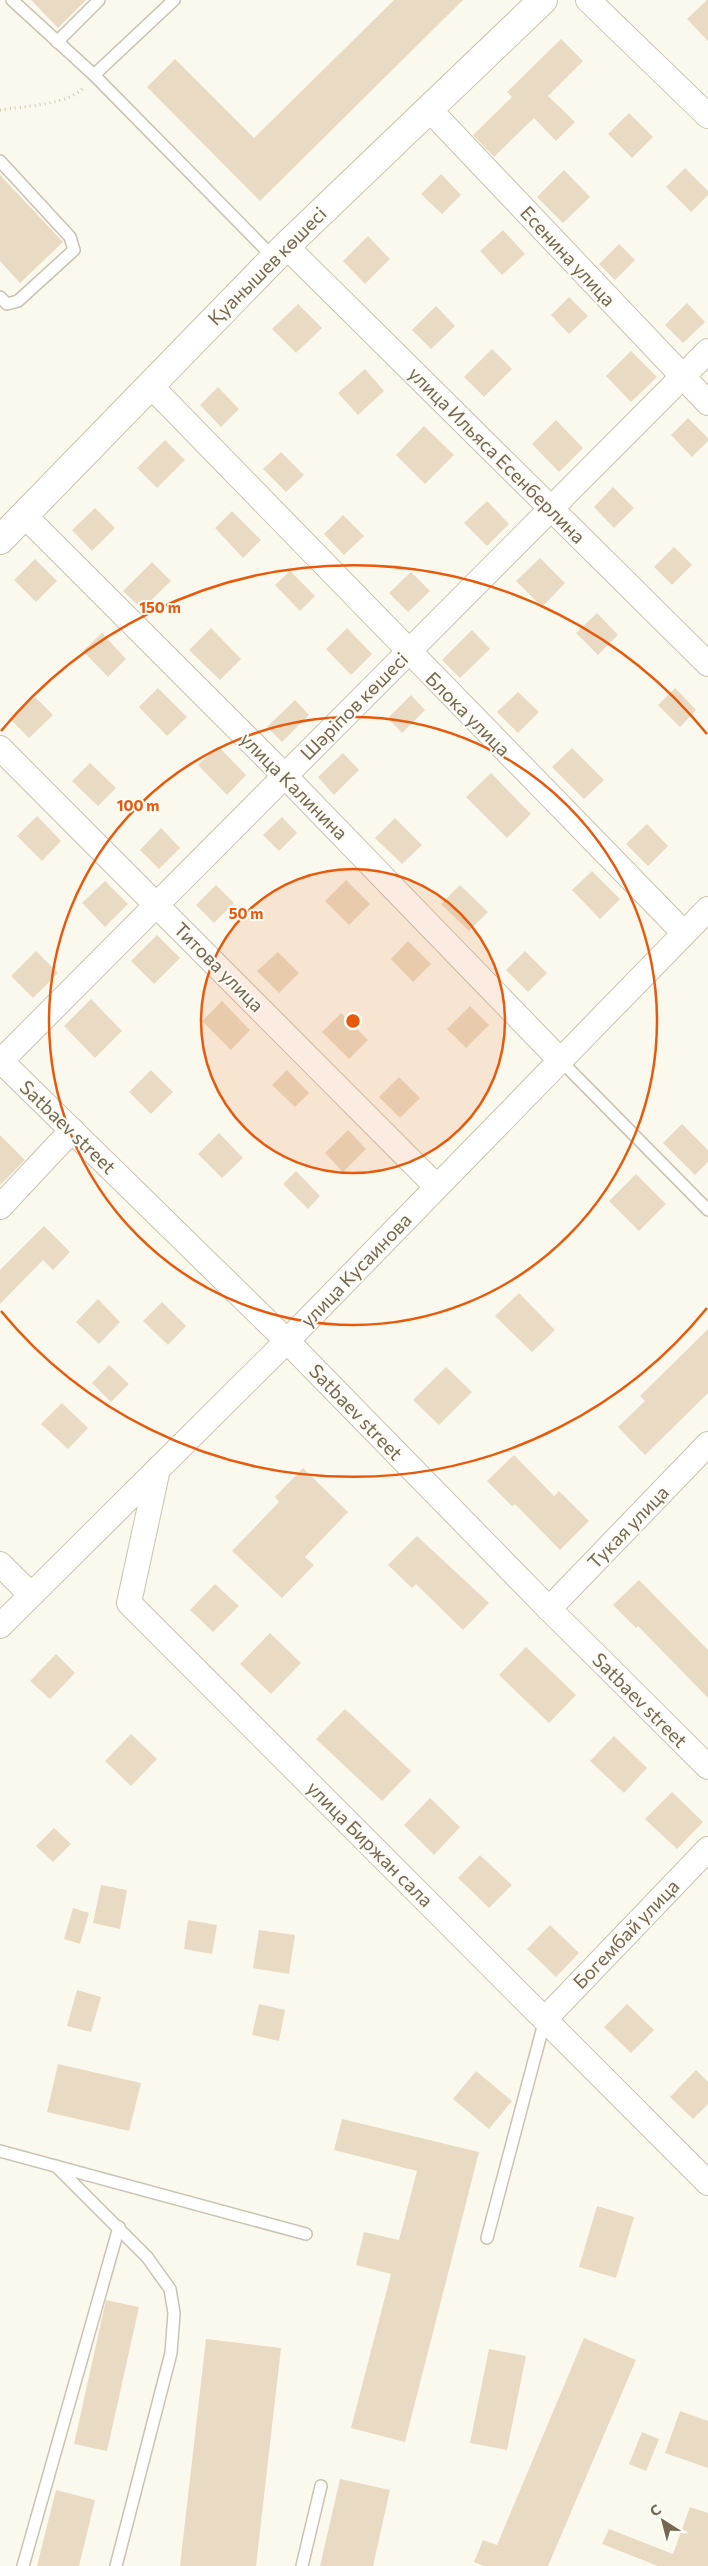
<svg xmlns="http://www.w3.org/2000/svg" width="708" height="2566" font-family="Commissioner,sans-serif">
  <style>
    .building { fill: #e9dbc3 }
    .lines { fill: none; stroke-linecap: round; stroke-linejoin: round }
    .lane-casing { stroke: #cbc2b1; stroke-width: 14 }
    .street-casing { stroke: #cbc2b1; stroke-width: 26 }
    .secondary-casing { stroke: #cbc1ac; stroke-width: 30 }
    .path { stroke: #d3c5aa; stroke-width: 3; stroke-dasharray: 1 4; stroke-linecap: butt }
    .lane { stroke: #fff; stroke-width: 11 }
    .street { stroke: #fff; stroke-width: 24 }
    .secondary { stroke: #fff; stroke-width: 28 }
    .ring { fill: none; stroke: #e8590c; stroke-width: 2.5 }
    .labels { text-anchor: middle; stroke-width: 4; stroke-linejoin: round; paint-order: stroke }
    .street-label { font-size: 19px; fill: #756751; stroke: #fefcf4 }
    .centre { fill: #e8590c; stroke: #fefcf4; stroke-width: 2.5 }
    .ring-label { font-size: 15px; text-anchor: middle; font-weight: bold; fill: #e8590c; stroke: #fefcf4; stroke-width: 4; stroke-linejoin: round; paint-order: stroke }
  </style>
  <rect width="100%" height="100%" fill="#fbf9ed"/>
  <g class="building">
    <path d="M31,0h55l-28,28z"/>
    <path d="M394,0h69l-203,201 -113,-114 28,-28 79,79z"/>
    <path d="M707,0h1v41l-21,-22z"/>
    <path d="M561,39l22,22 -35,35 27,26 -19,19 -22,-23 -40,39 -21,-22 39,-38 -5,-5z"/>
    <path d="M629,113l24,24 -21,21 -24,-24z"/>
    <path d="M685,168l23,23v4l-17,17 -25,-25z"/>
    <path d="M564,170l26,27 -27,26 -26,-26z"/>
    <path d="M441,174l20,21 -19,19 -21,-20z"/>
    <path d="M0,175l63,67 -43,41 -20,-22z"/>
    <path d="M503,230l22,24 -23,21 -22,-24z"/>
    <path d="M368,236l22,23 -25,25 -22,-23z"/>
    <path d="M619,244l16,16 -20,20 -16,-16z"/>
    <path d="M569,297l19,19 -19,18 -18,-19z"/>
    <path d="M687,303l18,19 -22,21 -18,-18z"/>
    <path d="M298,304l24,24 -26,25 -24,-24z"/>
    <path d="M436,306l19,20 -24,23 -19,-19z"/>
    <path d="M492,349l20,20 -28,28 -20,-20z"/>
    <path d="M631,351l26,26 -26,25 -25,-26z"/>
    <path d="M365,369l19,22 -26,24 -20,-22z"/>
    <path d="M218,387l21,22 -18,18 -21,-22z"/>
    <path d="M688,418l20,20v3l-16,16 -21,-22z"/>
    <path d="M556,420l27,28 -24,24 -27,-28z"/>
    <path d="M424,426l30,29 -29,29 -29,-29z"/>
    <path d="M165,440l20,20 -28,28 -20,-20z"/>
    <path d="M281,452l23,23 -18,17 -23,-23z"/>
    <path d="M613,487l21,21 -20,20 -20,-21z"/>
    <path d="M487,501l22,23 -22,22 -23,-23z"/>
    <path d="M95,508l20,20 -23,23 -20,-21z"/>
    <path d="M232,511l29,29 -18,18 -28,-30z"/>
    <path d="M343,515l21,21 -20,19 -20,-21z"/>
    <path d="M674,547l18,18 -20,20 -18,-18z"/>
    <path d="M540,558l25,25 -23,24 -26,-26z"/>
    <path d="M35,559l22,22 -21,21 -22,-22z"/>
    <path d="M152,562l19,19 -29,28 -19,-18z"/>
    <path d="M290,571l25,25 -15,15 -25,-26z"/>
    <path d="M411,572l19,19 -22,21 -19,-19z"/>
    <path d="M597,613l21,22 -20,20 -22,-22z"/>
    <path d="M211,628l30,31 -21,21 -31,-30z"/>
    <path d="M347,628l25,26 -21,21 -25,-26z"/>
    <path d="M472,630l18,19 -30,29 -18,-18z"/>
    <path d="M102,633l24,26 -18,18 -25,-26z"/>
    <path d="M158,688l29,29 -20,19 -28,-29z"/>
    <path d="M675,688l21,22 -16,17 -22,-22z"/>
    <path d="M518,692l21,20 -21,21 -21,-21z"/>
    <path d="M411,695l14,15 -23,23 -14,-15z"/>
    <path d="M35,697l18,18 -24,23 -18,-18z"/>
    <path d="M295,700l14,15 -27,27 -15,-15z"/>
    <path d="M218,746l28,29 -19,20 -29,-30z"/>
    <path d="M572,748l32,32 -20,19 -32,-32z"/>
    <path d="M343,753l16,17 -25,25 -16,-18z"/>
    <path d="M90,763l26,25 -18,18 -26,-25z"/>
    <path d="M491,773l40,41 -24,24 -41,-41z"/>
    <path d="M37,816l24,25 -19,20 -25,-25z"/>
    <path d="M282,817l15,16 -18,18 -16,-16z"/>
    <path d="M395,818l27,27 -20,19 -27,-26z"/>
    <path d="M647,824l21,22 -20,20 -22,-22z"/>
    <path d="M161,828l19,20 -21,21 -19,-19z"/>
    <path d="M592,871l28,28 -20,20 -28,-29z"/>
    <path d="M346,880l24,24 -21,21 -24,-24z"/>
    <path d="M105,881l23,23 -23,23 -23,-24z"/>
    <path d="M216,885l18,18 -20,20 -18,-18z"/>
    <path d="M460,885l28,27 -19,19 -28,-27z"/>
    <path d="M157,935l23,23 -26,26 -23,-23z"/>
    <path d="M408,941l23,23 -18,18 -22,-23z"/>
    <path d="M36,951l22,22 -25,25 -22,-22z"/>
    <path d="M525,951l22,22 -19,19 -22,-22z"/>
    <path d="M278,952l21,21 -20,20 -22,-22z"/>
    <path d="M91,999l31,32 -27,27 -31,-32z"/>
    <path d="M222,1001l28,29 -19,20 -29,-29z"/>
    <path d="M470,1006l19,19 -23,23 -19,-19z"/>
    <path d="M341,1013l27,27 -19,19 -27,-27z"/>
    <path d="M151,1070l22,22 -22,22 -22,-22z"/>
    <path d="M287,1070l22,23 -14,14 -23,-22z"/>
    <path d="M399,1077l21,21 -20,20 -21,-21z"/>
    <path d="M682,1124l26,26v12l-13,13 -32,-32z"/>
    <path d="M348,1130l18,19 -23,23 -18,-19z"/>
    <path d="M219,1133l24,25 -21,20 -24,-24z"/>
    <path d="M0,1135l25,25 -25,25z"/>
    <path d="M296,1171l24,25 -12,13 -25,-25z"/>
    <path d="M636,1174l30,30 -27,27 -30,-30z"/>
    <path d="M44,1226l26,26 -17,18 -10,-10 -43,44v-34z"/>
    <path d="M519,1293l36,37 -23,22 -37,-36z"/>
    <path d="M98,1299l22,23 -21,22 -23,-22z"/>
    <path d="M162,1302l24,24 -18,19 -25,-24z"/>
    <path d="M708,1329v64l-63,62 -27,-28 27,-26 -5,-5z"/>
    <path d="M109,1365l20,19 -18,18 -19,-19z"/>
    <path d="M446,1367l26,25 -33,33 -26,-25z"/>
    <path d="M62,1403l26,25 -20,21 -27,-25z"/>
    <path d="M514,1455l40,41 5,-5 30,30 -29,29 -45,-46 -3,2 -25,-25z"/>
    <path d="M303,1468l45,44 -43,45 9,8 -32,33 -50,-47 47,-49 -4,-5z"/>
    <path d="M417,1536l72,67 -26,27 -47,-46 -4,4 -24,-23z"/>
    <path d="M639,1580l69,70v48l-70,-72 -2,2 -23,-23z"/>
    <path d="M215,1584l24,22 -26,26 -23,-22z"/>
    <path d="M270,1633l31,30 -30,31 -31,-30z"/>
    <path d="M526,1647l50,48 -27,28 -50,-48z"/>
    <path d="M56,1654l19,19 -25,26 -20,-18z"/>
    <path d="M345,1709l66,62 -29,30 -66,-62z"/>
    <path d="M131,1734l26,25 -26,27 -26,-25z"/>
    <path d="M614,1736l33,32 -23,25 -34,-32z"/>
    <path d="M672,1792l31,30 -26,27 -32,-30z"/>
    <path d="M430,1798l30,29 -26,28 -30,-30z"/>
    <path d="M54,1828l17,16 -18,18 -17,-16z"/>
    <path d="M480,1855l32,30 -23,23 -31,-30z"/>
    <path d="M101,1885l26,5 -7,39 -27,-6z"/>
    <path d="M73,1908l16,5 -9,31 -16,-5z"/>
    <path d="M188,1920l29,5 -5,29 -28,-5z"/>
    <path d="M550,1925l29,28 -23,24 -29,-28z"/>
    <path d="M259,1930l36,5 -6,39 -36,-6z"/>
    <path d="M77,1990l24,7 -10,35 -24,-6z"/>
    <path d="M259,2004l26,6 -6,31 -27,-6z"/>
    <path d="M627,2004l27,26 -23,23 -27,-26z"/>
    <path d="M58,2064l83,19 -12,48 -82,-19z"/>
    <path d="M696,2070l12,12v22l-15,15 -23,-22z"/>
    <path d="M476,2071l36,30 -23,28 -36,-30z"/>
    <path d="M342,2119l137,33 -74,290 -54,-14 40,-154 -35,-9 8,-33 35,8 18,-69 -83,-21z"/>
    <path d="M597,2206l37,11 -18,61 -37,-11z"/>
    <path d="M106,2300l33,7 -32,144 -33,-7z"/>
    <path d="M584,2338l52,22 -88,206h-64l-10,-4 9,-22 14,5z"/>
    <path d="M206,2339l75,9 -25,218h-76z"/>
    <path d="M489,2349l37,7 -19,94 -37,-7z"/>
    <path d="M680,2411l28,10v47l-43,-15z"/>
    <path d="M642,2432l17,7 -13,32 -17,-7z"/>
    <path d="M340,2479l50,11 -17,76h-53z"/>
    <path d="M56,2490l39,10 -16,66h-42z"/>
    <path d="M690,2507l18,6v53h-50l-56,-22 7,-15 64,25z"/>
  </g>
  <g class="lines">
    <g class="lane-casing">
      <g id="lane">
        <path d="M12,0l82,75 180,183"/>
        <path d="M57,42l42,-42"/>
        <path d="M94,75l80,-75"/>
        <path d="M0,161l70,76 4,13 -56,51 -11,3 -7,-7"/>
        <path d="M560,1060l148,150"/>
        <path d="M0,2151l306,83"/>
        <path d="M56,2166l91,91 23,32 4,24 -3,40 -55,213"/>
        <path d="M487,2238l58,-219"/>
        <path d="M23,2566l96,-339"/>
        <path d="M302,2566l19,-80"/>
      </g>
    </g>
    <g class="street-casing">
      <g id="street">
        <path d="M588,0l120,116"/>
        <path d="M429,109l279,294"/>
        <path d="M286,246l422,418"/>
        <path d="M150,385l534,548"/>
        <path d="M25,516l260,260 275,284"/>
        <path d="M0,748l437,439"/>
        <path d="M0,1060l287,281 262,268 159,158"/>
        <path d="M1,1061l707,-710"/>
        <path d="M0,1207l72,-77"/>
        <path d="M158,1469l-29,134 579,580"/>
        <path d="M0,1564l31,31"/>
        <path d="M549,1609l159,-165"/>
        <path d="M0,1626l287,-285 421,-432"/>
        <path d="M545,2019l163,-170"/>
      </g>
    </g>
    <g class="secondary-casing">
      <path id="secondary" d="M0,540l286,-294 257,-246"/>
    </g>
    <path class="path" d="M0,110c24,-4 69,-5 84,-23"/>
    <use href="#lane" class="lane"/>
    <use href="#street" class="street"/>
    <use href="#secondary" class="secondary"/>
  </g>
  <circle cx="353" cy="1021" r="152" fill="#e8590c" fill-opacity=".12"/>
  <g class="ring">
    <circle cx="353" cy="1021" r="152"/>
    <circle cx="353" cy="1021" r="304"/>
    <path d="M707 1308A456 456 0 0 1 1 1311M1 731A456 456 0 0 1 707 734"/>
  </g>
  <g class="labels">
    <g class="street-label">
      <text transform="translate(568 256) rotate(47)" y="7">Есенина улица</text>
      <text transform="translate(267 266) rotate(-45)" y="7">Қуанышев көшесі</text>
      <text transform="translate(497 455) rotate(45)" y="7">улица Ильяса Есенберлина</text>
      <text transform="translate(354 706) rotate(-45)" y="7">Шәріпов көшесі</text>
      <text transform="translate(468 714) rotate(45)" y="7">Блока улица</text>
      <text transform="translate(294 786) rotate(45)" y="7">улица Калинина</text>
      <text transform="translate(219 967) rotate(45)" y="7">Титова улица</text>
      <text transform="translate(68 1127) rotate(44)" y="7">Satbaev street</text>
      <text transform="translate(356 1270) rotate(-46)" y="7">улица Кусаинова</text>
      <text transform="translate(356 1412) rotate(46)" y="7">Satbaev street</text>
      <text transform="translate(628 1527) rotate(-46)" y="7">Тукая улица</text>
      <text transform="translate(640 1700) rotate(45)" y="7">Satbaev street</text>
      <text transform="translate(370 1844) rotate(45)" y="7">улица Биржан сала</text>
      <text transform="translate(626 1934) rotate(-46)" y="7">Богембай улица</text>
    </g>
  </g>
  <circle cx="353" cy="1021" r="8" class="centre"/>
  <g class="ring-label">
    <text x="160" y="613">150 m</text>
    <text x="138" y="811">100 m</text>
    <text x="246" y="919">50 m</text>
  </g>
  <g transform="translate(663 2521) rotate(324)" stroke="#fefcf4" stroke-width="4" paint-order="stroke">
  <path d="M0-4L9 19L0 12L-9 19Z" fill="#756751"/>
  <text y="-8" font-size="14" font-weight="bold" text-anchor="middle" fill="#756751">С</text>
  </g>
</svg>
